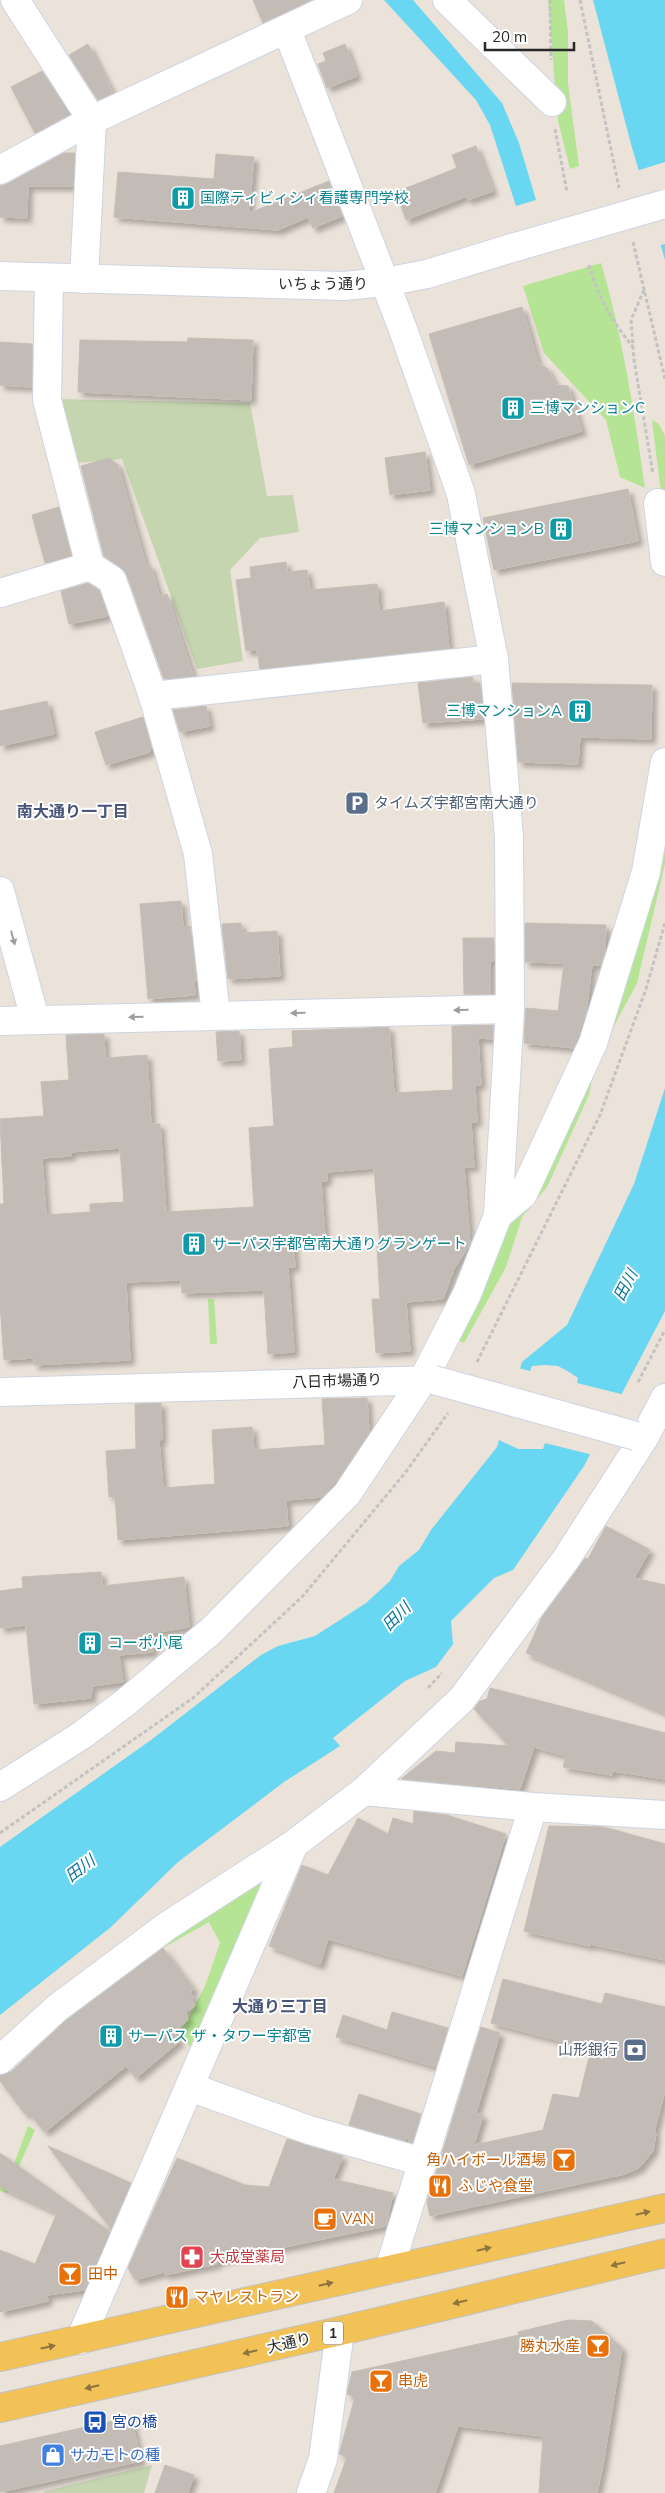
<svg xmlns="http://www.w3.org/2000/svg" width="665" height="2493" font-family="Mulish,'Noto Sans JP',sans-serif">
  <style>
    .green { fill: #b5e494 }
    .cemetery { fill: #c5d5b0 }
    .water { fill: #69d7f1 }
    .pier { fill: #ebe2d9 }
    .building { fill: #c3bcb6; stroke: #c6beb3; fill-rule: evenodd; filter: url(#shadow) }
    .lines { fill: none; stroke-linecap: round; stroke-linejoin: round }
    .minor-casing { stroke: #ced4e2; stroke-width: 30 }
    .tertiary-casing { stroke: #ced4e2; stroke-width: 30 }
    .primary-casing { stroke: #c3c3c3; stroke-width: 30 }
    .path { stroke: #c3c3c3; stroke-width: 3; stroke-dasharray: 4 2.5; stroke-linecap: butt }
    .minor { stroke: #fff; stroke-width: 28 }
    .tertiary { stroke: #fff; stroke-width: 28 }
    .primary { stroke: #f3c256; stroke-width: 28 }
    .minor-bridge-casing { stroke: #ced4e2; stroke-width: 30; stroke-linecap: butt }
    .tertiary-bridge-casing { stroke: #ced4e2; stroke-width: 30; stroke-linecap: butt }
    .minor-bridge { stroke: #fff; stroke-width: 28 }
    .tertiary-bridge { stroke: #fff; stroke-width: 28 }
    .oneway { fill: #9e9e9e }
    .oneway2 { fill: #8e753f }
    .labels { text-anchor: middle; stroke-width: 4; stroke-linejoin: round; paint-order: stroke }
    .shield { fill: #fff; stroke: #686868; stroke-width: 1 }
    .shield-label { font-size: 14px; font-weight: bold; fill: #282828 }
    .culture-label { font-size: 15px; fill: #0d838f; stroke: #fff; text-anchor: start }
    .street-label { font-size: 15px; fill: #282828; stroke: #fff }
    .service-label { font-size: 15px; fill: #4e5e75; stroke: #fff; text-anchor: start }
    .food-label { font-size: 15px; fill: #c56008; stroke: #fff; text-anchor: start }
    .health-label { font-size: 15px; fill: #be3a42; stroke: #fff; text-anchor: start }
    .transit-label { font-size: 15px; fill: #164399; stroke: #fff; text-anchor: start }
    .shop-label { font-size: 15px; fill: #366cbe; stroke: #fff; text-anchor: start }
    .neighbourhood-label { font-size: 16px; font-weight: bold; fill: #485579; stroke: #fff }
    .water-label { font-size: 16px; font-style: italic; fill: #0a749a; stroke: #fff }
  </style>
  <defs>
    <filter id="shadow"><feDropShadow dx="4.5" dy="4.5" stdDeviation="2.5" flood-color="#0004"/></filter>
  </defs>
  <rect width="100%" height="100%" fill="#ebe2d9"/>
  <g class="green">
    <path d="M548,0h16l4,32v51l11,83 -9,3 -12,-48z"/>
    <path d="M601,263c22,74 33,149 44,225l-25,-11 -14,-57 -62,-67 -21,-67z"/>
    <path d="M652,420l7,4 6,12v89z"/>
    <path d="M665,781v83l-28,119 -41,77 -7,35 -42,92 -25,30 -16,50 -42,76 -13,-6 39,-81 47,-80z"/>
    <path d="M208,1299h6l3,45h-7z"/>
    <path d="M251,1879l12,3 -73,165 -10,-14 25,-47 15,-43 -11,-21 -46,26 -110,83 -4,-5z"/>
    <path d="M28,2126l7,4 -28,63 -7,-2v-8l14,-19z"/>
  </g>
  <g class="cemetery">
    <path d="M56,399l194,4 17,93 26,-1 6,37 -39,6 -30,32 13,91 -46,8 -75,-210 -47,4z"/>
    <path d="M152,2465l-8,28h-100l1,-2z"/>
  </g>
  <g class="water">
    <path d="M384,0h29l89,103 17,40 17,57 -20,6 -26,-81 -14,-25z"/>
    <path d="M593,0h72v260l-34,-116z"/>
    <path d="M665,1088v223l-81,155 -71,104 -19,8 -43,43 2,23 -17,23 -31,14 -72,57 7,8 -56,36 -106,80 -67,65 -111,88v-168l151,-107 110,-85 17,-9 37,-10 51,-33 24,-22 9,-15 20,-16 12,-20 66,-83 25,-85 45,-37 67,-141z"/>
  </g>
  <g class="pier">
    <path d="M665,162v82l-7,2 -22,-75z"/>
    <path d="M545,1365l13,1 11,6 9,6 -1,5 48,12 -32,60 -48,-12 -2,6h-25l-21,-10 21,-71 12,3 2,-5z"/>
  </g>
  <g class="building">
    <path d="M253,0h58l-48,23z"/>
    <path d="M88,44l25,49 -15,7 -29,-45z"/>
    <path d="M345,44l12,32 -30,12 -9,-24 8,-3 -3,-8z"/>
    <path d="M42,71l28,43 -35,19 -24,-46z"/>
    <path d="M476,146l17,45 -25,9 -1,-4 -61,24 -10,-28 61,-24 -5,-13z"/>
    <path d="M64,153h11l-2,33h-45l-1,32 -27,-1v-31l7,-2z"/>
    <path d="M216,154l38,3 -5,56 80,-32 13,35 -29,12 -5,-11 -30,13 -164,-13 4,-45 96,7z"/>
    <path d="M522,307l16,56 10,6 8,16 12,1 14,45 -113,34 -40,-131z"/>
    <path d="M188,338l65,2 -2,60 -173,-8 2,-52 107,2z"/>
    <path d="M0,342l32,2v43l-32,-2z"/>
    <path d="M425,452l5,38 -40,5 -5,-37z"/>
    <path d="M109,458l9,7 28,101 4,-1 10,32 7,-3 26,82 -29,3 -37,-104 -7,-8 -16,-11 -23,-90z"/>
    <path d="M628,489l10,52 -144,29 -11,-52z"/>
    <path d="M59,507l12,48 -26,8 -13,-48z"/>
    <path d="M286,562l1,10 20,-2 3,20 67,-6 2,27 65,-9 5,46 -189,21 -3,-19 -11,1 -10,-71 15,-2 -1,-11z"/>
    <path d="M88,583l11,7 9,26 -39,8 -8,-33z"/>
    <path d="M473,677v6h7l3,36 -60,4 -5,-40z"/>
    <path d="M512,683l140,2 -1,54 -71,-2 -2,27 -60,-2z"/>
    <path d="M47,701l7,33 -54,12v-35z"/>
    <path d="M206,706l4,20 -30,6 -7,-22z"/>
    <path d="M143,717l8,30 -1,5 -44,13 -11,-33z"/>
    <path d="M181,901l2,26 7,-1 6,55h-2l1,14 -47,4 -8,-95z"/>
    <path d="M241,923l1,10 35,-2 3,45 -52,3 -6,-55z"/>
    <path d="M525,923l81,2 -1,27 -4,13h-9l-6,47 -12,36 -50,-5 2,-35 32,3 6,-48 -39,-1z"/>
    <path d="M463,938h31v23h-4v33h-26z"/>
    <path d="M493,1025v14l-15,-1 3,47h-6l2,37h-6l3,45h-10l6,77 -16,25 -11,30 -37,3 4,49 -34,2 -4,-54h8l-3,-53h3l-6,-78 -47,4v9h-6l4,56 -32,2 2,28h-7l6,85 -26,2 -4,-64 -82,3 -1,-13 -55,2 4,78 -96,5v-7l-30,2 -4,-56v-100h4l-4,-85 44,-3 -3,-34 28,-2 -3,-45 38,-1 1,24 42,-3 4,69h9l6,88 88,-5 -5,-79 25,-2 -5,-77 24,-2 -1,-16 97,-4 5,66 59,-3 -1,-64zM120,1148l4,54 -34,2v8l-44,3 -4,-57 29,-2v-4z"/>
    <path d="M239,1031l2,29 -23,1 -2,-29z"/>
    <path d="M367,1398l2,34 -30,46 -17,19 -36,3 2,26 -170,14 -3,-44 -6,1 -3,-46 30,-2 -1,-45 26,-1 1,37h-3l4,48 52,-4 -3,-54 40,-3 2,23 71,-5 -3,-46z"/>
    <path d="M606,1526l44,24 -16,28 31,7v128l-139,-60 16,-36 43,-59 3,1z"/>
    <path d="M101,1572l1,14 82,-9 5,50 -37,6 1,19 -34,3 4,27 -31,4 -1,12 -57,6 -8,-79 -26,3v-37l23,-3 -1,-11z"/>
    <path d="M490,1688l175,45v46l-52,-8 -1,4 -49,-8 3,-11 -32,-9 -14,42 -119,-10 35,-28 19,2 1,-11 53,4 -35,-37 6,-8 7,-2z"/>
    <path d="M414,1811l33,4 59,19 -44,142 -134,-37 -8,26 -51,-19 33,-81 26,10 30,-57 30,16 5,-16 20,6z"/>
    <path d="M549,1826l55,1 61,17v116l-75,-16v2l-66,-15z"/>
    <path d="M163,1948l31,41 -4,3 4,6 -2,2 3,6 -9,6 2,8 -15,12 7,9 -44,37 -10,-12 -81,66 -16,-19 -4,1 -25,-33v-6l11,-3 52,-49z"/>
    <path d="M503,1979l99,25 3,-11 60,14v83l-11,43h2l-3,18 -14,17 -14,6 -195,42 -3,-14 54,-175 19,6 -24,80 7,2 -9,30 69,-15 10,-36 26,4 12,-49 -100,-26z"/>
    <path d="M392,2012l56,16 -12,39 -100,-30 7,-22 44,15z"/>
    <path d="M359,2094l62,20 -9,29 -3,-1 -2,-9 -2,8 -56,-16z"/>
    <path d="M287,2139l56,17 -10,23 60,14 -7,33 -169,35v3l-52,11 -1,-3 -29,8 -7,-12 49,-110 68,27 24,2z"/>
    <path d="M48,2146l83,37 -20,46z"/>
    <path d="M0,2153l109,78 -25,59 -37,5 1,6 -48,11v-62l35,14 22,-51 -57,-26z"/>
    <path d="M568,2320l24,1 30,27 -19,117 -6,28h-58l4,-57 -85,-10 -23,67h-101l13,-36 -8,-3 16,-57 -8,-3 5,-22 167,-37 -1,-3z"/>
    <path d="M131,2417l10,44 -141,31v-46z"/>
    <path d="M165,2465l29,10 -6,18h-33z"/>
  </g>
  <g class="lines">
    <g class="minor-casing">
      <g id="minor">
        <path d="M15,0l77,120 -8,159"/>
        <path d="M447,0l105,102"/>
        <path d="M0,170l92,-50 256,-120"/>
        <path d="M49,278l-2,122 43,166 22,14 41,116 45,158 18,161"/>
        <path d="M658,503l7,59"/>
        <path d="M0,593l90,-27"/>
        <path d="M153,696l341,-37"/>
        <path d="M0,891l35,128"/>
        <path d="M0,1021l510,-12"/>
        <path d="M498,1215l25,-21 70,-151 53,-171 19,-110"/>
        <path d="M0,1392l434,-12"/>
        <path d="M0,1787l82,-52 44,-33 85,-71 136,-137 77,-116 43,-84 31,-79 12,-206 -1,-172 -15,-178 -33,-165 -60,-170 -114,-294"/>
        <path d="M364,1791l169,16 132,8"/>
        <path d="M0,2060l57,-52 110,-82 127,-82 70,-53 97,-91 105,-141 78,-121 21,-40"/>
        <path d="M190,2087l119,43 114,32"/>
        <path d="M389,2270l144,-463"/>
        <path d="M80,2340l214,-496"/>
        <path d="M311,2493l12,-34 17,-128"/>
      </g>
    </g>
    <g class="tertiary-casing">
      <path id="tertiary" d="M0,276l344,10 41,-4 42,-8 85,-26"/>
    </g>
    <g class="primary-casing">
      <g id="primary">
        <path d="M0,2357l665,-149"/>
        <path d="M0,2408l340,-77 325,-78"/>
      </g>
    </g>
    <g class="path">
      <path d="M550,0l1,60"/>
      <path d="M580,0l39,188"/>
      <path d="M555,129l12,63"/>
      <path d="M633,242l32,137"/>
      <path d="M589,265c7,29 25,59 44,82"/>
      <path d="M644,290l-13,30 3,40 19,114"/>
      <path d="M477,1362l123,-247 46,-126 19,-66"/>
      <path d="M638,1382l27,-52"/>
      <path d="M428,1688l14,-15"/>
      <path d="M0,1833l193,-135 109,-101 103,-124 43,-60"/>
    </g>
    <use href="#minor" class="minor"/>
    <use href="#tertiary" class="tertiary"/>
    <use href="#primary" class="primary"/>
    <g class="minor-bridge-casing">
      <path id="minor-bridge" d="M434,1380l202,56"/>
    </g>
    <g class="tertiary-bridge-casing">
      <path id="tertiary-bridge" d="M512,248l153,-44"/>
    </g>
    <use href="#minor-bridge" class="minor-bridge"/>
    <use href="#tertiary-bridge" class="tertiary-bridge"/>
  </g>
  <defs><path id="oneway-solid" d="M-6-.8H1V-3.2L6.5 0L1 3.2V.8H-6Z" transform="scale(1.25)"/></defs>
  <g class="oneway">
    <use href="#oneway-solid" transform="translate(13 938) rotate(75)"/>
    <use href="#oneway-solid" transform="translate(461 1010) rotate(179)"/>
    <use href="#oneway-solid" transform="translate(298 1013) rotate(179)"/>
    <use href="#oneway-solid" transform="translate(136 1017) rotate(179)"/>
  </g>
  <g class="oneway2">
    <use href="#oneway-solid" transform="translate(643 2213) rotate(-13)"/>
    <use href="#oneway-solid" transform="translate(484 2249) rotate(-13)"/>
    <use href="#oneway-solid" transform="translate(618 2264) rotate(166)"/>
    <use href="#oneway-solid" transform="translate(326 2284) rotate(-13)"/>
    <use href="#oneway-solid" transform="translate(460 2302) rotate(166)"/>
    <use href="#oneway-solid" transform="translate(48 2347) rotate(-12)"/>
    <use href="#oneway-solid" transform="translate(250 2352) rotate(167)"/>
    <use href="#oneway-solid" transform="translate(92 2387) rotate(167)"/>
  </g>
  <defs>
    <g id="building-square" transform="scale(1.25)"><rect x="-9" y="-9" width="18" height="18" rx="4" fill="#0f9aa8" stroke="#fff"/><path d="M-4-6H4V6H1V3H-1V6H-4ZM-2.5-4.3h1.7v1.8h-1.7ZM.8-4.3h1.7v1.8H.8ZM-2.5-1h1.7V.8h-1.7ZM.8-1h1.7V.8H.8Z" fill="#fff"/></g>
    <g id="parking-square" transform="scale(1.25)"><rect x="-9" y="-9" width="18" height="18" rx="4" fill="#5c6f8a" stroke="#fff"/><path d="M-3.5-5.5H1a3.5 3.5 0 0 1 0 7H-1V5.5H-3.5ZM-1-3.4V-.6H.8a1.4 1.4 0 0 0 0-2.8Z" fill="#fff"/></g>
    <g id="bank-square" transform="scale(1.25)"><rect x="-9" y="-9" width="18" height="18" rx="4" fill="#5c6f8a" stroke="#fff"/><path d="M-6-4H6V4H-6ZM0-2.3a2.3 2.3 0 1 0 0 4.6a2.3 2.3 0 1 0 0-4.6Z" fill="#fff"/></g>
    <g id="bar-square" transform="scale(1.25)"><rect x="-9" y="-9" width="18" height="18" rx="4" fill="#e8710a" stroke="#fff"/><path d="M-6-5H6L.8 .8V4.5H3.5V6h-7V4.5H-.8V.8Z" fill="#fff"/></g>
    <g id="restaurant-square" transform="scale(1.25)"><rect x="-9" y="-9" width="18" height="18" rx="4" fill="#e8710a" stroke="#fff"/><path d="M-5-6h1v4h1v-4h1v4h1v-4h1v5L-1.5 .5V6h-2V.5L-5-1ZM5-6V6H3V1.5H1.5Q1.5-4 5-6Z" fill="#fff"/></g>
    <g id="cafe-square" transform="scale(1.25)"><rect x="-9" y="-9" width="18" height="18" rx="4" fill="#e8710a" stroke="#fff"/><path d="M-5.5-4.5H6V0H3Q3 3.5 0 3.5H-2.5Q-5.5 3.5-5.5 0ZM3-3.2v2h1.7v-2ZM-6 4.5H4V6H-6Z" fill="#fff"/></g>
    <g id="pharmacy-square" transform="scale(1.25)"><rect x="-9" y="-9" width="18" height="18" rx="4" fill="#e0444e" stroke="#fff"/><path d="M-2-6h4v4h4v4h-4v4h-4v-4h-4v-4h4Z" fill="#fff"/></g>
    <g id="bus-square" transform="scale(1.25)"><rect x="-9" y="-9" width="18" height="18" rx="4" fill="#1a4fb4" stroke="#fff"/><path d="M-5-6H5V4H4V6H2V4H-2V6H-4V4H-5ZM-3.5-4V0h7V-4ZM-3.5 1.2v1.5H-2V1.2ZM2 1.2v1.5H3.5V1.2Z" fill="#fff"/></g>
    <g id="shop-square" transform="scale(1.25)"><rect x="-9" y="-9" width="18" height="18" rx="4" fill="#3f7fe0" stroke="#fff"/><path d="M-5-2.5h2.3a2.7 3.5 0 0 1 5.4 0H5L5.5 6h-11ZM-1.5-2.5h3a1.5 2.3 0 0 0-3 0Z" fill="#fff"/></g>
  </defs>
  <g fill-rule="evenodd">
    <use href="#building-square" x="183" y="198"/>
    <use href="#building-square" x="513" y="408"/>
    <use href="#building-square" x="561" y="529"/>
    <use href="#building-square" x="580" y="711"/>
    <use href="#parking-square" x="357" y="803"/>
    <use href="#building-square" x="194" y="1244"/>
    <use href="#building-square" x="90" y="1643"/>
    <use href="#building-square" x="111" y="2036"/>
    <use href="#bank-square" x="635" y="2050"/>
    <use href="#bar-square" x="564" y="2160"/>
    <use href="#restaurant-square" x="440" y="2186"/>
    <use href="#cafe-square" x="325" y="2219"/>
    <use href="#pharmacy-square" x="192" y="2257"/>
    <use href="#bar-square" x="70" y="2274"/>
    <use href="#restaurant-square" x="177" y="2297"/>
    <use href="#bar-square" x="598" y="2346"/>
    <use href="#bar-square" x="381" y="2381"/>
    <use href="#bus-square" x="95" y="2422"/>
    <use href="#shop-square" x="53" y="2455"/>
  </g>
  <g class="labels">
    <rect class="shield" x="323" y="2321.5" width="20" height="23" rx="4"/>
    <g class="shield-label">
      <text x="333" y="2338">1</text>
    </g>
    <g class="culture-label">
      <text x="200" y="203">国際ティビィシィ看護専門学校</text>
      <text x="530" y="413">三博マンションC</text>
      <text x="544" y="534" text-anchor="end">三博マンションB</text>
      <text x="562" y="716" text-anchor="end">三博マンションA</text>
      <text x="212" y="1249">サーパス宇都宮南大通りグランゲート</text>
      <text x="108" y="1648">コーポ小尾</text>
      <text x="128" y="2041">サーパス ザ・タワー宇都宮</text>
    </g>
    <g class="street-label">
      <text x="323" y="289">いちょう通り</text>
      <text transform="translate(337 1381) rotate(-2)" y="5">八日市場通り</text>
      <text transform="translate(289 2343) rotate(-13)" y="5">大通り</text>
    </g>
    <g class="service-label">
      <text x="374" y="808">タイムズ宇都宮南大通り</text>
      <text x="618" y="2055" text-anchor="end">山形銀行</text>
    </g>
    <g class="food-label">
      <text x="546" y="2165" text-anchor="end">角ハイボール酒場</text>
      <text x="458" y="2191">ふじや食堂</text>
      <text x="342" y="2224">VAN</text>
      <text x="88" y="2279">田中</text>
      <text x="194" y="2302">マヤレストラン</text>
      <text x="580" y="2351" text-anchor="end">勝丸水産</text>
      <text x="398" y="2386">串虎</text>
    </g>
    <g class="health-label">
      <text x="210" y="2262">大成堂薬局</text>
    </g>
    <g class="transit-label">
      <text x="112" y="2427">宮の橋</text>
    </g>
    <g class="shop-label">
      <text x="70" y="2460">サカモトの種</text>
    </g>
    <g class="neighbourhood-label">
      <text x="73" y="817">南大通り一丁目</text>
      <text x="280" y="2012">大通り三丁目</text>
    </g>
    <g class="water-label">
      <text transform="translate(625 1285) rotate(-62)" y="6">田川</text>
      <text transform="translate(396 1616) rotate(-45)" y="6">田川</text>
      <text transform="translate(80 1868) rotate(-37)" y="6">田川</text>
    </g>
  </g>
  <path d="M485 42v8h89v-8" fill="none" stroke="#282828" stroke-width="2.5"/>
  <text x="492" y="42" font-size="15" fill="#282828" stroke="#ffffff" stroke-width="4" paint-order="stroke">20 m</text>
</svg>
